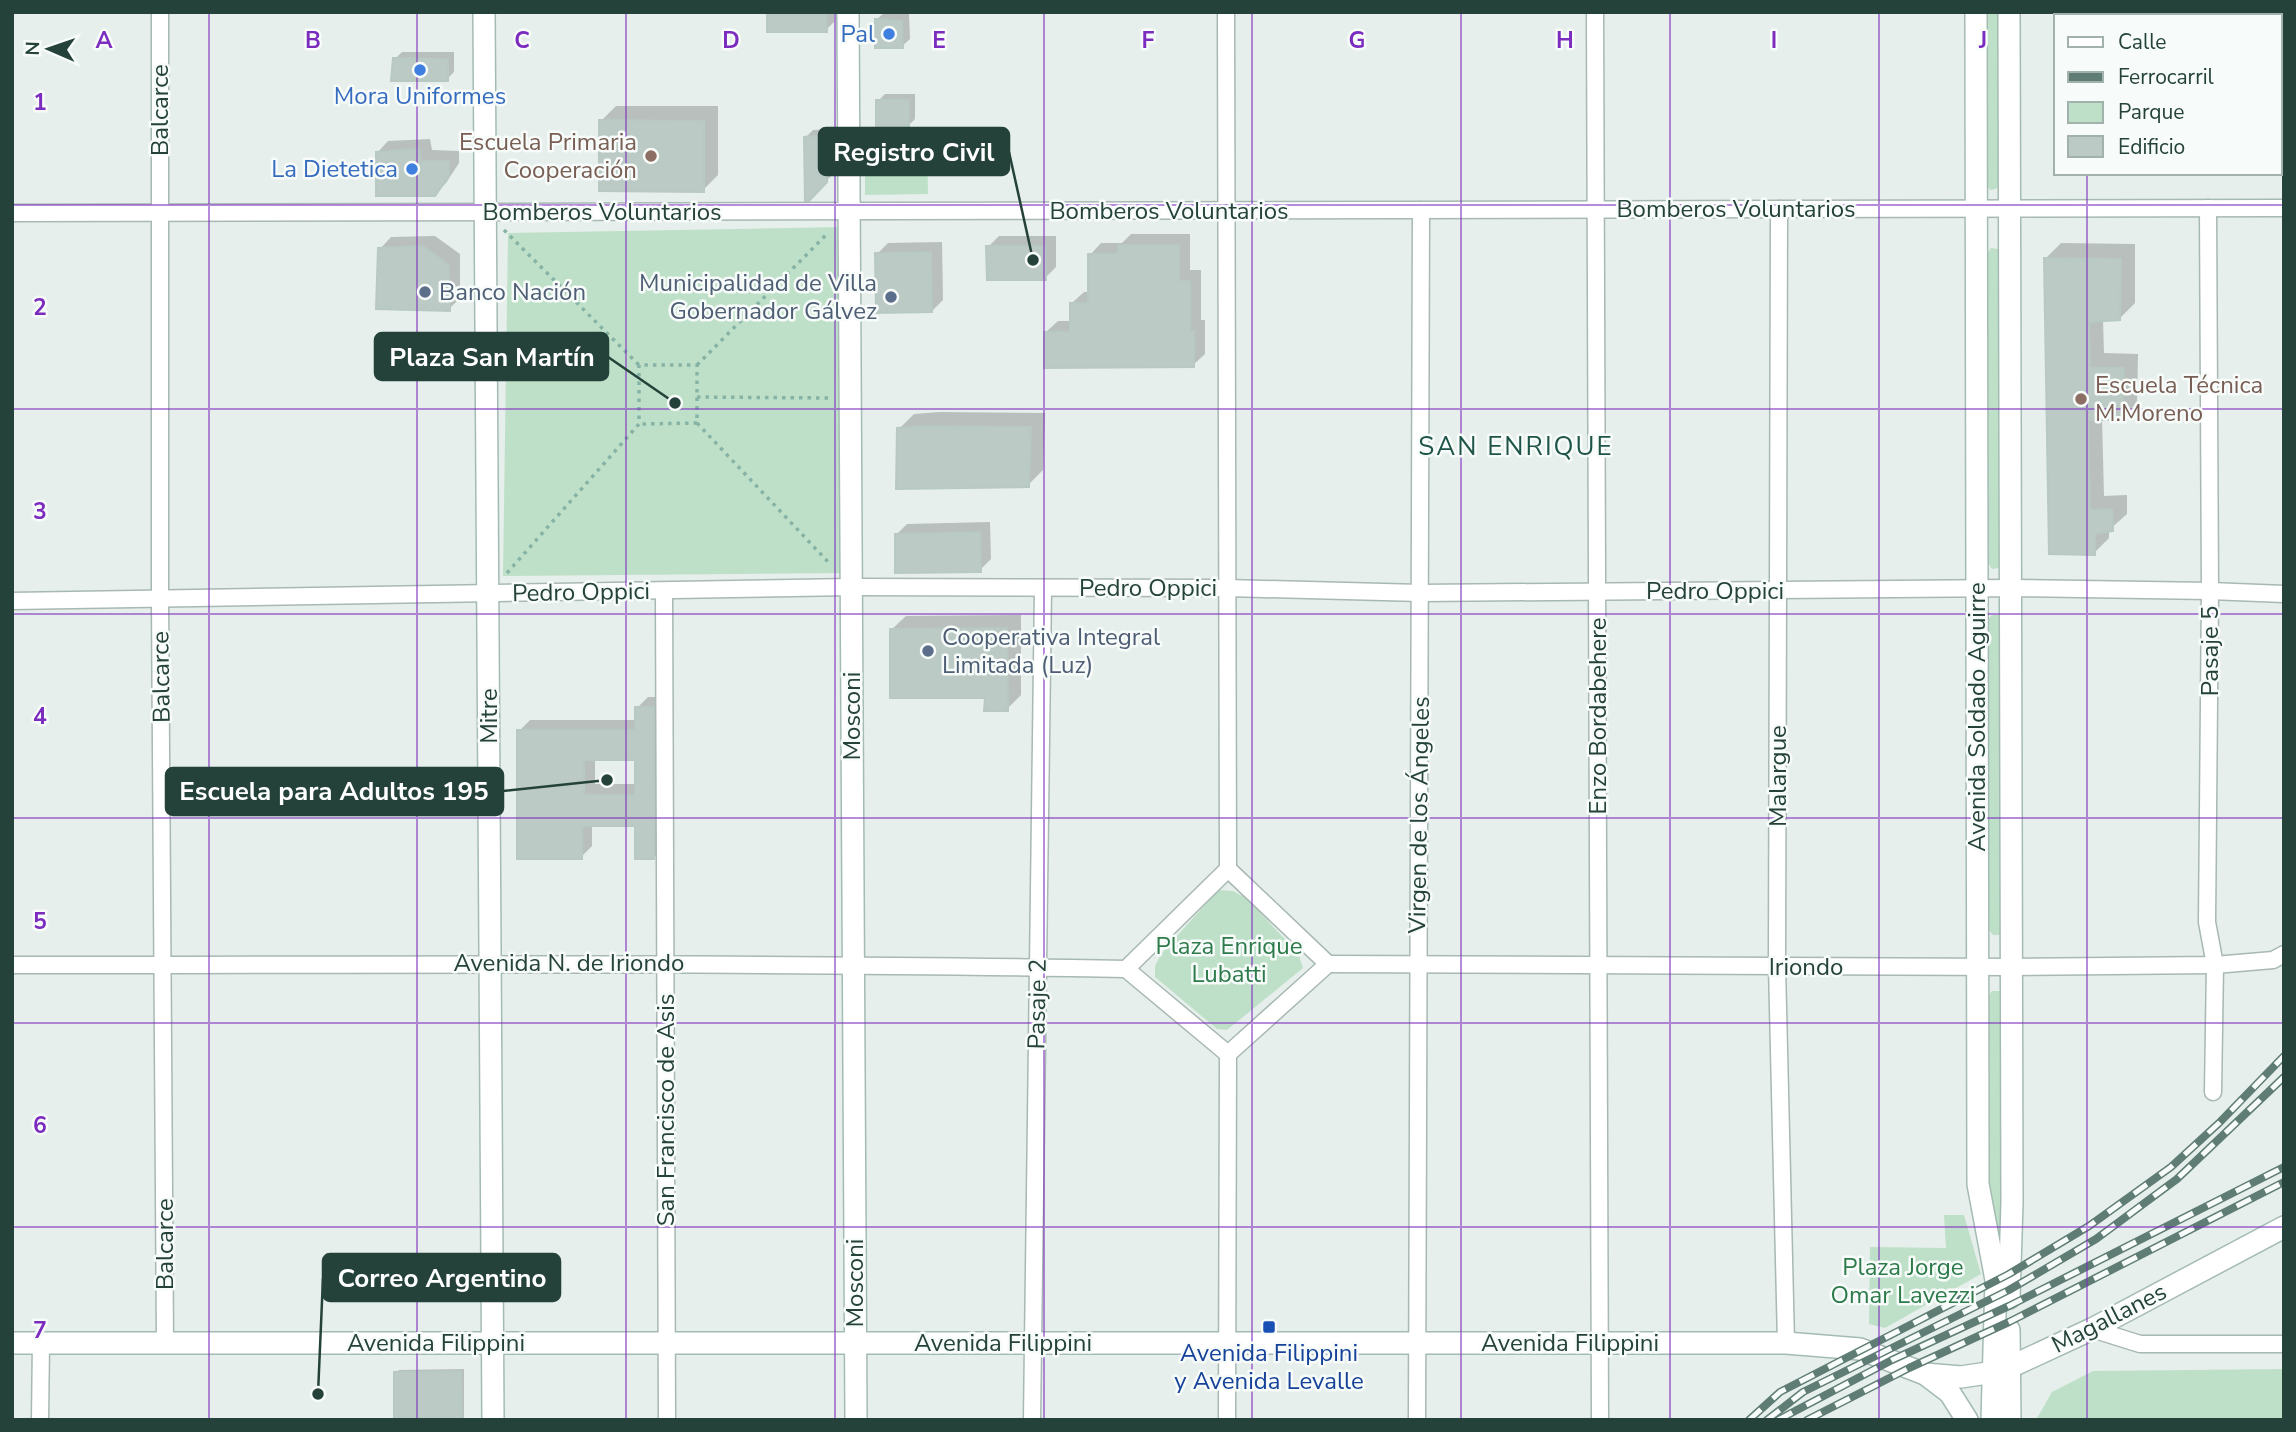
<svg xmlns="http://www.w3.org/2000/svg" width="2296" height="1432" font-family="'Nunito Sans',sans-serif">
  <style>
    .green { fill: #bfe0c8 }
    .shadow { fill: #0003; fill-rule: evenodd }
    .building { fill: #bbcac4; stroke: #b8c9c2; stroke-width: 2; fill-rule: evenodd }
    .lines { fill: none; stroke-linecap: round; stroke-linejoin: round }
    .street-casing { stroke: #a8b8b2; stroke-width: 19 }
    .secondary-casing { stroke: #a4bbb3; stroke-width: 24 }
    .path { stroke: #86b3a5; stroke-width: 3.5; stroke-dasharray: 3.5 5; stroke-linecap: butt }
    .street { stroke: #fff; stroke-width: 16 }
    .secondary { stroke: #fff; stroke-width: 21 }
    .rail-casing { stroke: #5f7d75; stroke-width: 8 }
    .rail { stroke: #f7fbf9; stroke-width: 5; stroke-dasharray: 16; stroke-linecap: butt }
    .grid { fill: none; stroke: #7b2cbf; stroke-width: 2; stroke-opacity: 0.55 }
    .shop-dot { fill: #3f7fe0; stroke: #f7fbf9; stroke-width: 2.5 }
    .education-dot { fill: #8d6e63; stroke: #f7fbf9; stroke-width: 2.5 }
    .service-dot { fill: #5c6f8a; stroke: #f7fbf9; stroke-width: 2.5 }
    .transit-dot { fill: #1a4fb4; stroke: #f7fbf9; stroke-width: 2.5 }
    .labels { text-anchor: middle; stroke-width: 5; stroke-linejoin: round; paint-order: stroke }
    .shop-label { font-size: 24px; fill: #366cbe; stroke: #f7fbf9; text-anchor: end }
    .street-label { font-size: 24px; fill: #24423a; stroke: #f7fbf9 }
    .education-label { font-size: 24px; fill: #785e54; stroke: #f7fbf9; text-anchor: end }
    .service-label { font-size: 24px; fill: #4e5e75; stroke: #f7fbf9; text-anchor: start }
    .park-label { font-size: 24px; fill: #2d7a4b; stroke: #f7fbf9 }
    .transit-label { font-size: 24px; fill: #164399; stroke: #f7fbf9 }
    .neighbourhood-label { font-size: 26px; letter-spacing: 2px; fill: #1f5548; stroke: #f7fbf9 }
    .grid-label { font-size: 23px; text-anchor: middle; font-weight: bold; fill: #7b2cbf; stroke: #f7fbf9; stroke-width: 5; stroke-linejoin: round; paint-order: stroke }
    .leader { fill: none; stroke: #24423a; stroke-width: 2.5 }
    .callout-dot { fill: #24423a; stroke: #f7fbf9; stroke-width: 2.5 }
    .callout { fill: #24423a; stroke: #24423a; stroke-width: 2.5 }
    .callout-label { font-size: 26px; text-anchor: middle; font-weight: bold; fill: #fff }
  </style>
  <rect width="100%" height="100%" fill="#e6efeb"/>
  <g class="green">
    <path d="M1985,12h14l1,172 -4,5 -6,1 -4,-6z"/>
    <path d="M865,138h62l1,56 -63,1z"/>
    <path d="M842,227l6,346 -345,3 5,-343z"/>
    <path d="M1991,248l7,1 3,6 1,308 -4,5 -6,1 -4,-6 -1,-309z"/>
    <path d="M1992,615h7l3,6 1,308 -4,6h-6l-4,-5 -2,-310z"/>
    <path d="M1218,890l15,1 13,7 52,55 5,15 -76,62 -10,-1 -62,-52v-11l6,-12z"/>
    <path d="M1992,991h8l2,6 1,269 -15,-64v-206z"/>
    <path d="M1944,1215h20l17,59 -96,54 -16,-4 1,-77 76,1z"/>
    <path d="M2284,1369v51h-248l16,-28 41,-21z"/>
  </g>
  <g class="shadow">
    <path d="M769,12h65v10l-8,8z"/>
    <path d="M884,13l25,1 1,25 -8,7 -26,-26z"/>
    <path d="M402,52h52v20l-7,7 -52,-20z"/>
    <path d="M885,94h30v25l-7,7 -30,-25z"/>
    <path d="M616,106h102v69l-15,15 -102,-69z"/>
    <path d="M833,129l1,44 -25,26 -3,-62 7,-7z"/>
    <path d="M430,139l2,11 27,1v12l-13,20 -12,11 -57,-41 11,-12z"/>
    <path d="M1131,234h59v36h11v50h4v34l-12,11 -147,-33 12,-11h14v-18l12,-11h6v-37l11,-12h21z"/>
    <path d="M435,236l25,18v44l-11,11 -69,-60 11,-12z"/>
    <path d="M999,236h57v31l-11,11 -57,-31z"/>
    <path d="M942,242l1,58 -11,11 -55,-57 11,-11z"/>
    <path d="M2061,243l74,1v59l-15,15 -17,2 1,33 34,1 -1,49 -15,15h-20l2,78 23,-1v19l-18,16v8l-15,15 -48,-295z"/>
    <path d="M940,412l105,1 -2,57 -15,15 -129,-56 15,-15z"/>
    <path d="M990,522l1,37 -11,11 -84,-35 11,-11z"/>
    <path d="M1021,615v80l-14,14 -116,-79 15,-14z"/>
    <path d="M648,697h16l1,149 -11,12 -17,-34h-45v22l-11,11 -62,-126 11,-11h107v-12zM595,758h42v26h-42z"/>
    <path d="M464,1369v51h-69l1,-47 3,-3z"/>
  </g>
  <g class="building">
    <path d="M767,12h59l1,20h-60z"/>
    <path d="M875,19l27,2 1,27h-28z"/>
    <path d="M393,58l55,1v22h-57z"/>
    <rect x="876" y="100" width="33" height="28"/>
    <path d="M599,120l105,1v71l-105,-1z"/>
    <path d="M826,135l1,47 -18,19h-4l-1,-64z"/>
    <path d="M419,149l2,12h28v15l-14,20h-59v-44z"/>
    <path d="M1118,245h61v36h11v50h4v36l-150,1v-36h26v-29h18v-49h30z"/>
    <path d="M423,246l26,19 1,46 -74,-2 2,-61z"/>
    <path d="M986,246h59l1,34h-59z"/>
    <path d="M931,252l1,60 -56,1 -1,-60z"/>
    <path d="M2044,258l77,1 -1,61 -31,2 1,46h34l-1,52h-35l2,90 22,-1 1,22 -18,3v21l-46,-1z"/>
    <path d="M924,426l107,1 -2,60 -133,2 1,-61z"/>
    <path d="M980,532l1,40 -86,1v-39z"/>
    <path d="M1007,628l1,83h-24l1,-13h-95v-69z"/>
    <path d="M635,707h19v152h-19v-33h-53v33h-65v-129h118zM584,760h51v35h-51z"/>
    <path d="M461,1371l1,49h-68v-48z"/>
  </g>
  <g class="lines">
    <g class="street-casing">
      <g id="street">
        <path d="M160,12v587l5,744"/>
        <path d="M1226,12l2,857"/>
        <path d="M1595,12l5,1408"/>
        <path d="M2208,208l2,383 -3,331 8,43 -2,127"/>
        <path d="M1779,209l-2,757 9,377"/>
        <path d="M12,213l2272,-5"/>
        <path d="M664,591l3,829"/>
        <path d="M12,601l840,-14 375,1 194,5 590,-5 199,3 74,3"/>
        <path d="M1228,869l100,95 -100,90 -102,-85z"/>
        <path d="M1328,964l684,3 203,-2 58,-5 11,-6"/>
        <path d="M12,965c372,0 743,-3 1114,4"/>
        <path d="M2092,1329l48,15h144"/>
        <path d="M40,1420l1,-77"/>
        <path d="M1032,1420l11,-832"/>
        <path d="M1227,1420l1,-366"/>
        <path d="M1417,1420l4,-1210"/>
      </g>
    </g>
    <g class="secondary-casing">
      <g id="secondary">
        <path d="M484,12l9,1408"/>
        <path d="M848,12l8,1408"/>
        <path d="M1976,12l2,1172 18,96 -4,140"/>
        <path d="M2009,12l3,1191 -3,95"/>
        <path d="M2009,1330l1,90"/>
        <path d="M12,1343h1774l74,6 65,25 25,19 17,27"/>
        <path d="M2010,1367l82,-38 192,-102"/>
        <path d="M1925,1374l36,3 33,-5"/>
      </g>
    </g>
    <g class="path">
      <path d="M504,230l135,135"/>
      <path d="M697,365l131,-132"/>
      <path d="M697,397l134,1"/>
      <path d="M697,423l134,142"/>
      <path d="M507,573l132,-149v-59h58v58l-58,1"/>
    </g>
    <use href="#street" class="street"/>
    <use href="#secondary" class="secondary"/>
    <g class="rail-casing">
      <g id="rail">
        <path d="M1749,1420l31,-28 229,-118 80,-48 82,-59 48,-44 65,-67"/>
        <path d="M1767,1420l36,-28 206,-102 87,-51 81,-60 107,-102"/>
        <path d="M1778,1420l114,-60 117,-54 275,-139"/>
        <path d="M1807,1420l102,-52 100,-46 275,-140"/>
      </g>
    </g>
    <use href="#rail" class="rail"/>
  </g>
  <path class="grid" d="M209,12v1408M417,12v1408M626,12v1408M835,12v1408M1044,12v1408M1252,12v1408M1461,12v1408M1670,12v1408M1879,12v1408M2087,12v4M2087,173v1247M12,205h2272M12,409h2272M12,614h2272M12,818h2272M12,1023h2272M12,1227h2272"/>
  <g class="shop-dot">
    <circle cx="889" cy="34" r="7"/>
    <circle cx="420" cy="70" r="7"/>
    <circle cx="412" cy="169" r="7"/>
  </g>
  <g class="education-dot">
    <circle cx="651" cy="156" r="7"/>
    <circle cx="2081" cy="399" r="7"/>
  </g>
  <g class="service-dot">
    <circle cx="425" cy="292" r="7"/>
    <circle cx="891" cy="297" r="7"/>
    <circle cx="928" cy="651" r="7"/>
  </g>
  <rect class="transit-dot" x="1262" y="1320" width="14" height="14" rx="3.5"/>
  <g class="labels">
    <g class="shop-label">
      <text x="875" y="42">Pal</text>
      <text x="420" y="104" text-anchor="middle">Mora Uniformes</text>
      <text x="398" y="177">La Dietetica</text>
    </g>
    <g class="street-label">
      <text transform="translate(160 110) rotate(-90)" y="8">Balcarce</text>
      <text x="1736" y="217">Bomberos Voluntarios</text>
      <text x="1169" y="219">Bomberos Voluntarios</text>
      <text x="602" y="220">Bomberos Voluntarios</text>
      <text x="1148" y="596">Pedro Oppici</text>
      <text x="1715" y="599">Pedro Oppici</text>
      <text transform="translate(581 592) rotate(-1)" y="8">Pedro Oppici</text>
      <text transform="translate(2210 651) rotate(-90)" y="8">Pasaje 5</text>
      <text transform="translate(161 677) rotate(-91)" y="8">Balcarce</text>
      <text transform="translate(489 716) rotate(-90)" y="8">Mitre</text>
      <text transform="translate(852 716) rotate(-90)" y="8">Mosconi</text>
      <text transform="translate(1598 716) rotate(-90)" y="8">Enzo Bordabehere</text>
      <text transform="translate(1977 717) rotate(-90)" y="8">Avenida Soldado Aguirre</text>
      <text transform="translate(1778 776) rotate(-90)" y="8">Malargue</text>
      <text transform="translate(1419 815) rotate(-89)" y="8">Virgen de los Ángeles</text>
      <text x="569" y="971">Avenida N. de Iriondo</text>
      <text x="1806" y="975">Iriondo</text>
      <text transform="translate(1037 1004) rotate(-89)" y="8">Pasaje 2</text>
      <text transform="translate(666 1110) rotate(-90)" y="8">San Francisco de Asis</text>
      <text transform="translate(165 1244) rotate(-90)" y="8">Balcarce</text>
      <text transform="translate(855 1283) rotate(-90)" y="8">Mosconi</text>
      <text transform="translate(2109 1318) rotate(-27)" y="8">Magallanes</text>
      <text x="436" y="1351">Avenida Filippini</text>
      <text x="1003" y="1351">Avenida Filippini</text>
      <text x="1570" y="1351">Avenida Filippini</text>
    </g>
    <g class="education-label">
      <text x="637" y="150">Escuela Primaria<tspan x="637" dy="28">Cooperación</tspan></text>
      <text x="2095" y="393" text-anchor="start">Escuela Técnica<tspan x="2095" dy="28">M.Moreno</tspan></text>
    </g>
    <g class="service-label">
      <text x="877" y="291" text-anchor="end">Municipalidad de Villa<tspan x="877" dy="28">Gobernador Gálvez</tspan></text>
      <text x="439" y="300">Banco Nación</text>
      <text x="942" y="645">Cooperativa Integral<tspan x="942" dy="28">Limitada (Luz)</tspan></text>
    </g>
    <g class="park-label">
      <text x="1229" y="954">Plaza Enrique<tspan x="1229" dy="28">Lubatti</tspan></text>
      <text x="1903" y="1275">Plaza Jorge<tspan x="1903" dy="28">Omar Lavezzi</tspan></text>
    </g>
    <g class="transit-label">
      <text x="1269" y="1361">Avenida Filippini<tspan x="1269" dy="28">y Avenida Levalle</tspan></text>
    </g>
    <g class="neighbourhood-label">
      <text x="1516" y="455">SAN ENRIQUE</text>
    </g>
  </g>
  <g class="grid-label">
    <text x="104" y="48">A</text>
    <text x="313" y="48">B</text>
    <text x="522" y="48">C</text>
    <text x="731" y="48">D</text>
    <text x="939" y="48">E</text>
    <text x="1148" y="48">F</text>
    <text x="1357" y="48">G</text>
    <text x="1565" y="48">H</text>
    <text x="1774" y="48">I</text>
    <text x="1983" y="48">J</text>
    <text x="40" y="110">1</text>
    <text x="40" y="315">2</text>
    <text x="40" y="519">3</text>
    <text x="40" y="724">4</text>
    <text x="40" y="929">5</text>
    <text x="40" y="1133">6</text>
    <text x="40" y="1338">7</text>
  </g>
  <path class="leader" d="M1033 260L1009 152M675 403L608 357M607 780L503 791M318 1394L323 1278"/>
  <g class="callout-dot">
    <circle cx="1033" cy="260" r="7"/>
    <circle cx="675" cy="403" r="7"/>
    <circle cx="607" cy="780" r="7"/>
    <circle cx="318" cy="1394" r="7"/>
  </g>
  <g class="callout">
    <rect x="819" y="128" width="190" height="47" rx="7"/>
    <rect x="375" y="333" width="233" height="47" rx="7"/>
    <rect x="166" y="768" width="337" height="47" rx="7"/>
    <rect x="323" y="1254" width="237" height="47" rx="7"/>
  </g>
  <g class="callout-label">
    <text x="914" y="161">Registro Civil</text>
    <text x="492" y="366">Plaza San Martín</text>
    <text x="334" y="800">Escuela para Adultos 195</text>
    <text x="442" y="1287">Correo Argentino</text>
  </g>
  <rect width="2296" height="1432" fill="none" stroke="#24423a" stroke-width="28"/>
  <rect x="2054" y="14" width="228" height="161" fill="#f7fbf9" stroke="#a3b1ad" stroke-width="2"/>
  <rect x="2068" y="37" width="35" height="10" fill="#ffffff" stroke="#a3b1ad" stroke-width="2"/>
  <text x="2118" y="49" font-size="21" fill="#24423a">Calle</text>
  <rect x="2068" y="72" width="35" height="10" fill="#5f7d75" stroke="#a3b1ad" stroke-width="2"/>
  <text x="2118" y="84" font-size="21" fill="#24423a">Ferrocarril</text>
  <rect x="2068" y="102" width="35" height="21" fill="#bfe0c8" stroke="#a3b1ad" stroke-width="2"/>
  <text x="2118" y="119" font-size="21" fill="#24423a">Parque</text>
  <rect x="2068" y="136" width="35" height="21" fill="#bbcac4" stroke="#a3b1ad" stroke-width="2"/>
  <text x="2118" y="154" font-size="21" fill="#24423a">Edificio</text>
  <g transform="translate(49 49) rotate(272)" stroke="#f7fbf9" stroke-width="5" paint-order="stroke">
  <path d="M0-5L12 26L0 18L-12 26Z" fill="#24423a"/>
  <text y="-10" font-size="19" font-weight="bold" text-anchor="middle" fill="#24423a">N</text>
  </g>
</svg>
